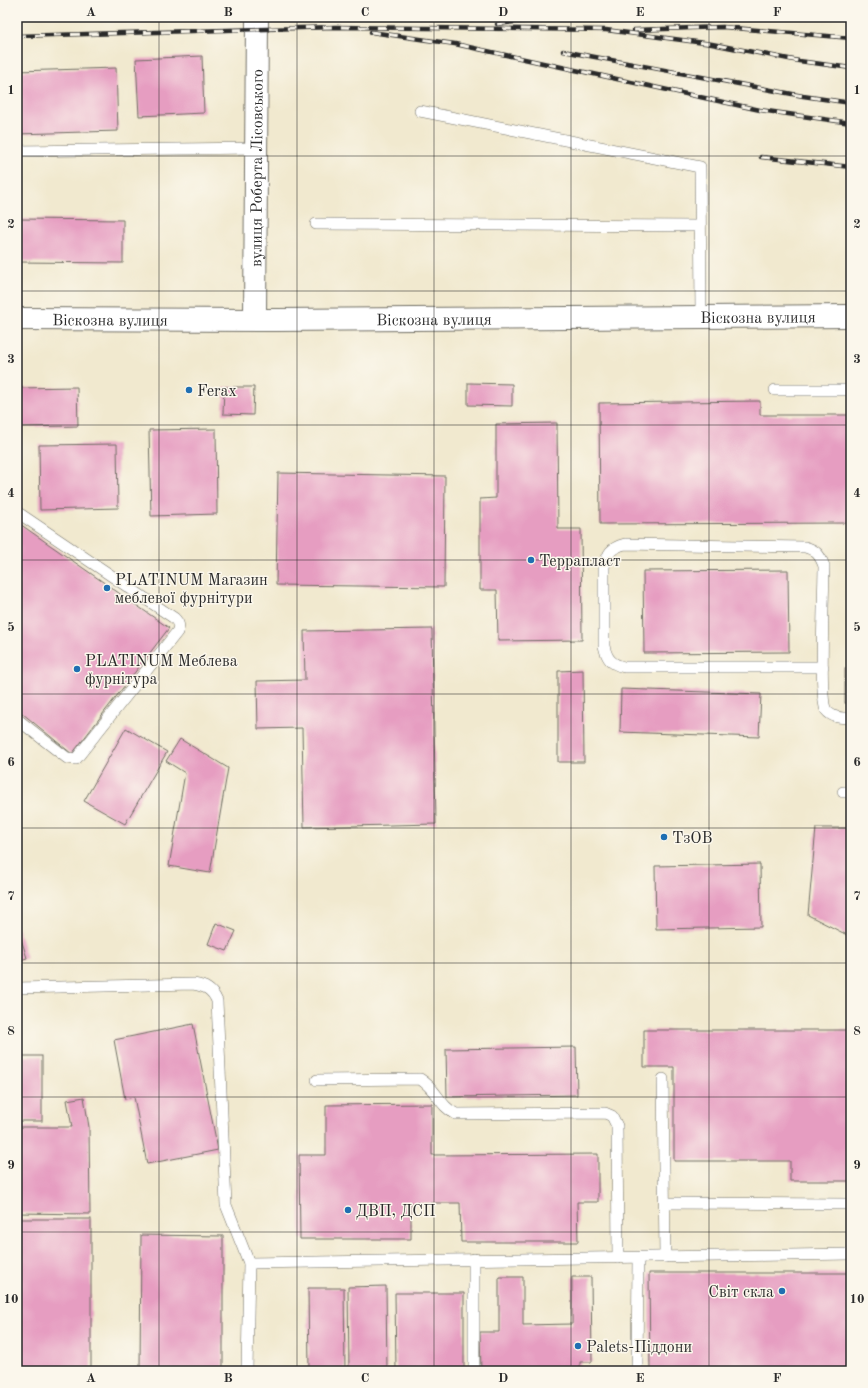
<svg xmlns="http://www.w3.org/2000/svg" width="868" height="1388" font-family="'Old Standard TT',serif">
  <style>
    .building { fill: #e69dc1 }
    .lines { fill: none; stroke-linecap: round; stroke-linejoin: round }
    .lane-casing { stroke: #706e64; stroke-width: 12 }
    .street-casing { stroke: #706e64; stroke-width: 24 }
    .lane { stroke: #fff; stroke-width: 11 }
    .street { stroke: #fff; stroke-width: 22 }
    .rail-casing { stroke: #2b2b2b; stroke-width: 4.5 }
    .rail { stroke: #fbf7ec; stroke-width: 3; stroke-dasharray: 9; stroke-linecap: butt }
    .grid { fill: none; stroke: #2b2b2b; stroke-width: 1; stroke-opacity: 0.55 }
    .poi-dot { fill: #1f6fb2; stroke: #fbf7ec; stroke-width: 1.5 }
    .labels { text-anchor: middle; stroke-width: 3; stroke-linejoin: round; paint-order: stroke }
    .street-label { font-size: 16px; fill: #2b2b2b; stroke: #fbf7ec }
    .poi-label { font-size: 16px; fill: #2b2b2b; stroke: #fbf7ec; text-anchor: start }
    .neatline { fill: none; stroke: #2b2b2b; stroke-width: 1.5 }
    .grid-label { font-size: 13px; text-anchor: middle; font-weight: bold; fill: #2b2b2b }
  </style>
  <rect width="100%" height="100%" fill="#fbf7ec"/>
  <filter id="ink" filterUnits="userSpaceOnUse"><feTurbulence type="fractalNoise" baseFrequency=".025" numOctaves="2"/><feDisplacementMap in="SourceGraphic" scale="8" xChannelSelector="R" yChannelSelector="G"/><feConvolveMatrix kernelMatrix="1 2 1 2 8 2 1 2 1" color-interpolation-filters="sRGB"/></filter>
  <filter id="wash" filterUnits="userSpaceOnUse"><feTurbulence type="fractalNoise" baseFrequency=".012" numOctaves="4" result="noise"/><feDisplacementMap in="SourceGraphic" scale="16" xChannelSelector="R" yChannelSelector="G"/><feGaussianBlur stdDeviation="0.9" result="paint"/><feColorMatrix in="noise" values="0 0 0 0 0 0 0 0 0 0 0 0 0 0 0 0 0 1.4 0 .05"/><feComposite in="paint" operator="in"/></filter>
  <g filter="url(#wash)">
    <rect width="100%" height="100%" fill="#f1e9cf"/>
    <g id="blocks">
      <g class="building">
        <path d="M202,56l2,57 -65,3 -3,-57z"/>
        <path d="M116,68l2,63 -101,3v-63z"/>
        <path d="M17,219l106,1v43l-106,-1z"/>
        <path d="M468,383l44,1v22l-44,-1z"/>
        <path d="M77,387l1,39 -61,1v-39z"/>
        <path d="M224,387h30l-1,28 -30,-1z"/>
        <path d="M760,401v14h91v108l-251,1 -1,-121z"/>
        <path d="M557,423l1,106h23l1,111 -84,1 -1,-51h-17v-91l16,-1v-74z"/>
        <path d="M216,429l1,85 -66,2 -2,-86z"/>
        <path d="M117,444l1,64 -78,2 -1,-65z"/>
        <path d="M278,473l167,3 -1,111 -168,-2z"/>
        <path d="M17,522l152,106 -97,126 -55,-45z"/>
        <path d="M788,570l1,82 -145,1 -1,-82z"/>
        <path d="M432,629l4,195 -132,3 -2,-99 -44,1 -1,-48 48,-1 -1,-49z"/>
        <rect x="845" y="668" width="6" height="35"/>
        <path d="M583,670l1,92h-26v-91z"/>
        <path d="M621,689l140,5 -2,43 -139,-5z"/>
        <path d="M126,728l41,24 -42,72 -41,-23z"/>
        <path d="M180,739l48,29 -18,105 -41,-7 16,-93 -19,-12z"/>
        <path d="M848,815h3v122l-43,-22 8,-87h32z"/>
        <path d="M760,864l1,63 -105,2 -1,-63z"/>
        <path d="M216,923l20,8 -9,20 -19,-7z"/>
        <path d="M17,926l10,32 -10,3z"/>
        <path d="M193,1024l25,126 -71,14 -13,-67 -9,2 -11,-59z"/>
        <path d="M644,1030h207v151h-61v-20h-116v-94h-30z"/>
        <path d="M576,1047l1,48 -130,2 -1,-48z"/>
        <rect x="17" y="1056" width="25" height="65"/>
        <path d="M84,1097l5,30 1,87 -73,-1v-86h55l-5,-27z"/>
        <path d="M432,1104v51l166,-1v48h-21l1,40h-117l-1,-39h-49v36h-111l-1,-84h27v-50z"/>
        <rect x="17" y="1219" width="74" height="152"/>
        <path d="M141,1235l82,1v135h-83z"/>
        <path d="M649,1273h202v98h-201z"/>
        <path d="M499,1277h24v48l49,-1v-47h19l1,85h-12v9h-99l-1,-39h19z"/>
        <path d="M386,1286l1,85h-38l-1,-84z"/>
        <path d="M308,1288h36l1,83h-36z"/>
        <path d="M395,1293h69v78h-68z"/>
      </g>
    </g>
  </g>
  <g filter="url(#ink)">
    <use href="#blocks" fill-opacity="0" stroke="#706e64" stroke-width="1"/>
    <g class="lines">
      <g class="lane-casing">
        <g id="lane">
          <path d="M420,111l280,56 1,150"/>
          <path d="M17,151l239,-3"/>
          <path d="M316,224l384,2"/>
          <path d="M775,390h76"/>
          <path d="M17,512l157,106c5,5 6,8 3,14l-101,127 -9,-1 -50,-39"/>
          <path d="M823,667h-199c-13,-3 -17,-8 -20,-21v-79c4,-14 6,-19 21,-23l180,3c11,3 15,8 19,19 0,20 -5,134 2,144 6,8 16,8 25,8"/>
          <path d="M843,792h8"/>
          <path d="M17,988l176,-4c12,2 19,5 24,17l9,204 23,58 -2,108"/>
          <path d="M663,1079l2,178"/>
          <path d="M317,1080l103,-1c17,10 19,27 36,35l149,-1 7,3 5,10 1,132"/>
          <path d="M665,1203l183,1"/>
          <path d="M474,1259v112"/>
          <path d="M249,1263l602,-9"/>
          <path d="M637,1371l1,-113"/>
        </g>
      </g>
      <g class="street-casing">
        <g id="street">
          <path id="s1" d="M17,319l260,1 574,-4"/>
          <path id="s2" d="M255,319l2,-302"/>
        </g>
      </g>
      <use href="#lane" class="lane"/>
      <use href="#street" class="street"/>
      <g class="rail-casing">
        <g id="rail">
          <path d="M497,24l63,-7"/>
          <path d="M634,30l89,-3 128,11"/>
          <path d="M371,32l84,12 305,66 91,13"/>
          <path d="M17,36l318,-9 271,3 106,14 87,17 52,7"/>
          <path d="M563,51l240,45 48,7"/>
          <path d="M761,157l90,10"/>
        </g>
      </g>
      <use href="#rail" class="rail"/>
    </g>
  </g>
  <path class="grid" d="M159,17v1354M297,17v1354M434,17v1354M571,17v1354M709,17v1354M17,156h834M17,291h834M17,425h834M17,560h834M17,694h834M17,828h834M17,963h834M17,1097h834M17,1232h834"/>
  <g class="poi-dot">
    <circle cx="189" cy="390" r="4"/>
    <circle cx="531" cy="560" r="4"/>
    <circle cx="107" cy="588" r="4"/>
    <circle cx="77" cy="669" r="4"/>
    <circle cx="664" cy="837" r="4"/>
    <circle cx="348" cy="1210" r="4"/>
    <circle cx="782" cy="1291" r="4"/>
    <circle cx="578" cy="1346" r="4"/>
  </g>
  <g class="labels">
    <g class="street-label">
      <text dy="6" stroke="none"><textPath href="#s2" startOffset="151">вулиця Роберта Лісовського</textPath></text>
      <text dy="6" stroke="none"><textPath href="#s1" startOffset="741">Віскозна вулиця</textPath></text>
      <text dy="6" stroke="none"><textPath href="#s1" startOffset="93">Віскозна вулиця</textPath></text>
      <text dy="6" stroke="none"><textPath href="#s1" startOffset="417">Віскозна вулиця</textPath></text>
    </g>
    <g class="poi-label">
      <text x="197" y="396">Ferax</text>
      <text x="539" y="566">Террапласт</text>
      <text x="115" y="585">PLATINUM Магазин<tspan x="115" dy="18">меблевої фурнітури</tspan></text>
      <text x="85" y="666">PLATINUM Меблева<tspan x="85" dy="18">фурнітура</tspan></text>
      <text x="672" y="843">ТзОВ</text>
      <text x="356" y="1216">ДВП, ДСП</text>
      <text x="774" y="1297" text-anchor="end">Світ скла</text>
      <text x="586" y="1352">Palets-Піддони</text>
    </g>
  </g>
  <rect width="868" height="1388" fill="none" stroke="#fbf7ec" stroke-width="44"/>
  <rect x="22" y="22" width="824" height="1344" class="neatline"/>
  <g class="grid-label">
    <text x="91" y="16">A</text>
    <text x="228" y="16">B</text>
    <text x="365" y="16">C</text>
    <text x="503" y="16">D</text>
    <text x="640" y="16">E</text>
    <text x="777" y="16">F</text>
    <text x="11" y="94">1</text>
    <text x="857" y="94">1</text>
    <text x="11" y="228">2</text>
    <text x="857" y="228">2</text>
    <text x="11" y="363">3</text>
    <text x="857" y="363">3</text>
    <text x="11" y="497">4</text>
    <text x="857" y="497">4</text>
    <text x="11" y="631">5</text>
    <text x="857" y="631">5</text>
    <text x="11" y="766">6</text>
    <text x="857" y="766">6</text>
    <text x="11" y="900">7</text>
    <text x="857" y="900">7</text>
    <text x="11" y="1035">8</text>
    <text x="857" y="1035">8</text>
    <text x="11" y="1169">9</text>
    <text x="857" y="1169">9</text>
    <text x="11" y="1303">10</text>
    <text x="857" y="1303">10</text>
    <text x="91" y="1382">A</text>
    <text x="228" y="1382">B</text>
    <text x="365" y="1382">C</text>
    <text x="503" y="1382">D</text>
    <text x="640" y="1382">E</text>
    <text x="777" y="1382">F</text>
  </g>
</svg>
